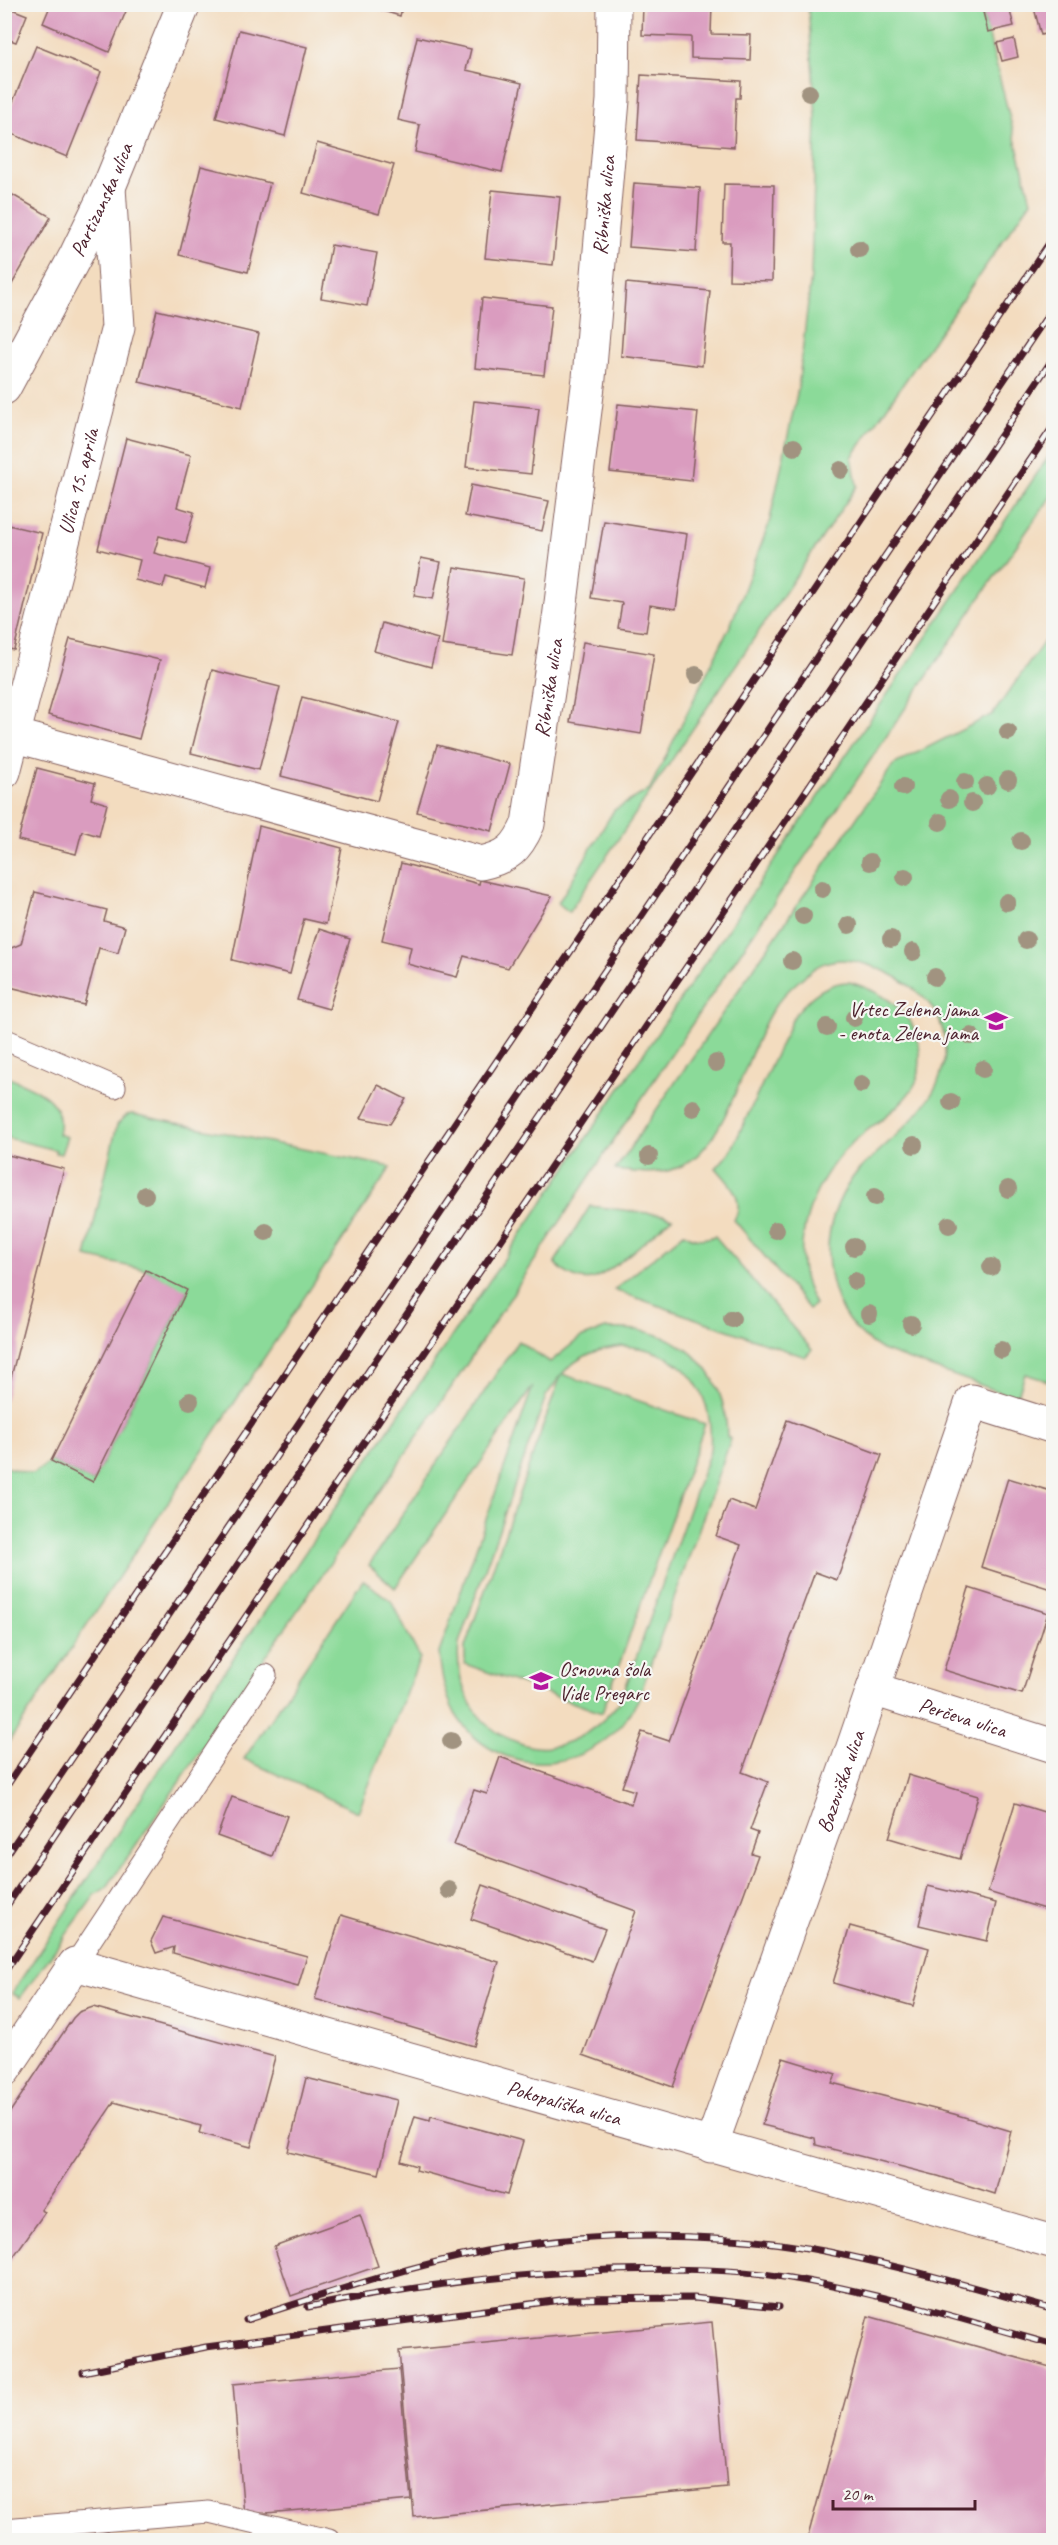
<svg xmlns="http://www.w3.org/2000/svg" width="1058" height="2545" font-family="Caveat,sans-serif">
  <style>
    .green { fill: #8bda99; stroke: #6a7c62; stroke-width: 1.5; fill-rule: evenodd }
    .building { fill: #da9cbf }
    .lines { fill: none; stroke-linecap: round; stroke-linejoin: round }
    .service-casing { stroke: #85615f; stroke-width: 23 }
    .minor-casing { stroke: #85615f; stroke-width: 35 }
    .tertiary-casing { stroke: #85615f; stroke-width: 35 }
    .service { stroke: #fff; stroke-width: 21 }
    .minor { stroke: #fff; stroke-width: 33 }
    .tertiary { stroke: #fff; stroke-width: 33 }
    .rail-casing { stroke: #4a1f2b; stroke-width: 7 }
    .rail { stroke: #f6f6f2; stroke-width: 4.5; stroke-dasharray: 14; stroke-linecap: butt }
    .tree { fill: #a19380 }
    .labels { text-anchor: middle; stroke-width: 4.5; stroke-linejoin: round; paint-order: stroke }
    .street-label { font-size: 21px; fill: #4a1f2b; stroke: #f6f6f2 }
    .poi-label { font-size: 21px; fill: #4a1f2b; stroke: #f6f6f2; text-anchor: end }
  </style>
  <rect width="100%" height="100%" fill="#f6f6f2"/>
  <filter id="ink" filterUnits="userSpaceOnUse"><feTurbulence type="fractalNoise" baseFrequency=".0167" numOctaves="2"/><feDisplacementMap in="SourceGraphic" scale="12" xChannelSelector="R" yChannelSelector="G"/><feConvolveMatrix kernelMatrix="1 2 1 2 8 2 1 2 1" color-interpolation-filters="sRGB"/></filter>
  <filter id="wash" filterUnits="userSpaceOnUse"><feTurbulence type="fractalNoise" baseFrequency=".008" numOctaves="4" result="noise"/><feDisplacementMap in="SourceGraphic" scale="24" xChannelSelector="R" yChannelSelector="G"/><feGaussianBlur stdDeviation="1.35" result="paint"/><feColorMatrix in="noise" values="0 0 0 0 0 0 0 0 0 0 0 0 0 0 0 0 0 1.4 0 .05"/><feComposite in="paint" operator="in"/></filter>
  <g filter="url(#wash)">
    <rect width="100%" height="100%" fill="#f3dcbf"/>
    <g class="green">
      <path d="M808,5h173l50,196 -179,256 5,29 -288,426 -11,-9 56,-93 35,-20 82,-166 38,-100 29,-135 13,-113 5,-158z"/>
      <path d="M1053,450v44l-65,92 -377,558 -152,232 -352,511 -12,8 -75,103 -8,-5 197,-299z"/>
      <path d="M1053,629l1,754 -29,-9 -8,24 -135,-48c-28,-17 -44,-38 -51,-71 -8,-37 1,-72 22,-102 6,-9 16,-16 23,-23 32,-30 69,-59 69,-106 0,-18 -7,-36 -20,-49 -21,-21 -51,-36 -80,-39 -19,-1 -31,7 -44,19 -12,10 -22,20 -30,33 -26,43 -45,139 -94,156 -21,8 -41,4 -62,2l278,-405 100,-51z"/>
      <path d="M849,982c35,10 70,32 71,73 0,9 0,19 -4,27 -12,25 -43,42 -63,60 -41,38 -69,110 -38,162l-6,5 -75,-89c12,-21 -4,-36 -18,-52l15,-17 63,-135c13,-17 32,-34 55,-34z"/>
      <path d="M4,1076c27,11 63,22 54,58l9,3 -6,17 -6,-1 1,-3 -48,-12 -3,2z"/>
      <path d="M132,1114l259,53 -386,581v-281l28,7 18,-13 42,21 94,-191 -41,-21 -60,-13 31,-132 10,-10z"/>
      <path d="M590,1206l74,9 8,3c-18,14 -62,57 -81,61 -12,3 -30,-7 -36,-17z"/>
      <path d="M684,1233c11,7 19,7 31,3l97,114 -7,7 -191,-67z"/>
      <path d="M606,1329c70,-4 120,35 121,108l4,2 -93,261c-35,72 -133,86 -180,18 -13,-20 -17,-43 -19,-65l94,-267 -138,202 -26,-23 149,-224 32,21 30,-24zM622,1346c62,3 93,45 88,105l-89,249c-18,24 -41,42 -72,47 -11,2 -22,-1 -32,-5 -42,-15 -63,-56 -58,-99l87,-247 15,-21 -96,272v17l137,49 103,-289 -143,-50c17,-19 36,-25 60,-28z"/>
      <path d="M363,1580l28,21 29,57 -62,154 -114,-53z"/>
    </g>
    <g id="blocks">
      <g class="building">
        <path d="M51,4h78l-20,48 -66,-29z"/>
        <path d="M360,4h43l-3,12z"/>
        <path d="M643,4h69l-1,30 40,1 -1,25 -59,-2v-21l-49,-2z"/>
        <path d="M981,4h27l6,22 -26,6z"/>
        <path d="M1033,4h21v27l-13,4z"/>
        <path d="M4,6l23,9 -11,27 -12,-4z"/>
        <path d="M239,30l68,17 -22,89 -69,-18z"/>
        <path d="M417,37l54,12 -5,21 56,13 -20,89 -87,-20 5,-27 -22,-5z"/>
        <path d="M1014,39l4,18 -16,4 -5,-18z"/>
        <path d="M36,46l65,26 -34,85 -62,-26v-10z"/>
        <path d="M641,75l100,6 -1,17h-4l-2,49 -97,-7z"/>
        <path d="M317,143l77,22 -15,49 -76,-21z"/>
        <path d="M201,166l69,17 -22,89 -69,-17z"/>
        <path d="M634,183l66,5 -4,64 -67,-5z"/>
        <path d="M724,184l50,1 -2,96 -43,-1 1,-38h-8z"/>
        <path d="M4,190l47,27 -47,81z"/>
        <path d="M492,190l68,7 -7,68 -68,-7z"/>
        <path d="M331,245l46,8 -10,53 -46,-8z"/>
        <path d="M626,283l84,8 -8,75 -81,-10z"/>
        <path d="M482,298l70,8 -8,69 -69,-7z"/>
        <path d="M157,310l102,24 -17,73 -103,-25z"/>
        <path d="M474,401l65,7 -8,66 -65,-7z"/>
        <path d="M618,404l80,8 -7,69 -81,-9z"/>
        <path d="M126,438l65,17 -14,52 17,5 -8,31 -27,-7 -5,17 56,15 -5,20 -39,-11 -3,10 -28,-7 5,-20 -42,-11z"/>
        <path d="M471,485l78,16 -7,30 -77,-15z"/>
        <path d="M604,521l83,13 -11,75 -26,-4 -4,27 -28,-4 4,-25 -31,-5z"/>
        <path d="M4,524l38,9 -28,117 -10,-2z"/>
        <path d="M421,558l20,4 -8,37 -19,-3z"/>
        <path d="M454,567l70,11 -12,77 -70,-10z"/>
        <path d="M382,623l56,16 -7,28 -57,-16z"/>
        <path d="M70,639l90,21 -21,79 -91,-24z"/>
        <path d="M583,642l71,12 -13,80 -71,-12z"/>
        <path d="M212,670l68,17 -21,83 -68,-17z"/>
        <path d="M302,697l97,25 -22,79 -96,-25z"/>
        <path d="M437,745l73,19 -18,67 -75,-19z"/>
        <path d="M37,768l58,15 -4,16 16,5 -8,32 -17,-5 -6,23 -58,-14z"/>
        <path d="M259,826l83,22 -16,76 -22,-5 -14,55 -58,-14z"/>
        <path d="M401,863l78,21 1,-4 72,16 -44,72 -44,-12 -7,21 -50,-13 4,-17 -29,-7z"/>
        <path d="M35,892l72,18 -3,11 21,6 -7,26 -19,-5 -15,57 -74,-18 -6,-8v-28l17,-7z"/>
        <path d="M319,929l31,10 -21,70 -32,-9z"/>
        <path d="M378,1085l28,14 -16,25 -29,-6z"/>
        <path d="M4,1154l60,15 -59,232h-1z"/>
        <path d="M146,1270l41,20 -94,192 -42,-21z"/>
        <path d="M787,1420l95,35 -45,125 -22,-8 -73,200 26,10 -18,48 8,3 -7,20 7,2 -85,232 -90,-32 53,-144 -182,-66 20,-55 13,4 13,-37 131,47 4,-13 -13,-4 20,-55 27,9 72,-196 -25,-9 13,-36 26,10z"/>
        <path d="M1008,1478l46,14v98l-73,-23z"/>
        <path d="M969,1588l79,25 -26,81 -78,-24z"/>
        <path d="M908,1775l70,21 -18,63 -71,-21z"/>
        <path d="M232,1797l55,19 -15,40 -55,-20z"/>
        <path d="M1015,1803l39,12v97l-66,-20z"/>
        <path d="M483,1885l122,44 -13,32 -121,-42z"/>
        <path d="M928,1886l68,17 -9,38 -68,-16z"/>
        <path d="M341,1915l158,47 -25,84 -159,-47z"/>
        <path d="M163,1917l144,39 -9,31 -125,-34 1,-6 -18,6 -5,-12z"/>
        <path d="M850,1926l79,22 -16,58 -80,-23z"/>
        <path d="M93,2007l182,50 -24,90 -52,-14 2,-7 -87,-24 -73,108 4,2 -41,58v-149l69,-103 6,-6z"/>
        <path d="M783,2058l53,16 -4,9 122,31 57,17 -16,63 -57,-18 -122,-31 -1,-7 -53,-13z"/>
        <path d="M306,2078l91,22 -18,74 -91,-22z"/>
        <path d="M415,2116l15,4 1,-4 92,25 -16,54 -91,-25 1,-4 -16,-5z"/>
        <path d="M360,2215l18,51 -87,30 -17,-50z"/>
        <path d="M868,2316l186,52v172h-247z"/>
        <path d="M712,2322l15,165 -313,30 -15,-166z"/>
        <path d="M399,2369l12,131 -167,15 -11,-131z"/>
      </g>
    </g>
  </g>
  <g filter="url(#ink)">
    <use href="#blocks" fill-opacity="0" stroke="#85615f" stroke-width="1.5"/>
    <g class="lines">
      <g class="service-casing">
        <g id="service">
          <path d="M4,1039l111,48"/>
          <path d="M75,1964l191,-289"/>
          <path d="M4,2529l205,-17 120,28"/>
        </g>
      </g>
      <g class="minor-casing">
        <g id="minor">
          <path id="s1" d="M13,735l468,128c27,-6 36,-14 47,-39l31,-205 30,-241 24,-278 1,-96"/>
          <path id="s2" d="M4,772l114,-445 -9,-140"/>
          <path id="s3" d="M873,1689l181,57"/>
          <path id="s4" d="M4,2070l71,-106 979,278"/>
          <path id="s5" d="M711,2146l140,-393 121,-352 82,26"/>
        </g>
      </g>
      <g class="tertiary-casing">
        <g id="tertiary">
          <path id="s6" d="M4,388l72,-133 33,-68 75,-183"/>
        </g>
      </g>
      <use href="#service" class="service"/>
      <use href="#minor" class="minor"/>
      <use href="#tertiary" class="tertiary"/>
      <g class="rail-casing">
        <g id="rail">
          <path d="M4,1790l1050,-1554"/>
          <path d="M4,1859l1050,-1553"/>
          <path d="M4,1910l1050,-1553"/>
          <path d="M4,1973l1050,-1548"/>
          <path d="M308,2307c100,-21 199,-33 301,-37 51,-1 103,-2 154,4 99,13 195,45 291,71"/>
          <path d="M246,2320c80,-26 158,-53 240,-69 106,-20 238,-20 343,1 76,15 151,37 225,58"/>
          <path d="M83,2372l123,-25 362,-48 126,-1 85,9"/>
        </g>
      </g>
      <use href="#rail" class="rail"/>
    </g>
    <g class="tree">
      <circle cx="809" cy="93" r="9"/>
      <circle cx="859" cy="249" r="9"/>
      <circle cx="794" cy="447" r="9"/>
      <circle cx="841" cy="470" r="9"/>
      <circle cx="696" cy="675" r="9"/>
      <circle cx="1008" cy="732" r="9"/>
      <circle cx="1008" cy="780" r="9"/>
      <circle cx="965" cy="782" r="9"/>
      <circle cx="987" cy="786" r="9"/>
      <circle cx="903" cy="787" r="9"/>
      <circle cx="949" cy="799" r="9"/>
      <circle cx="972" cy="803" r="9"/>
      <circle cx="940" cy="822" r="9"/>
      <circle cx="1021" cy="841" r="9"/>
      <circle cx="870" cy="862" r="9"/>
      <circle cx="905" cy="877" r="9"/>
      <circle cx="822" cy="889" r="9"/>
      <circle cx="1007" cy="902" r="9"/>
      <circle cx="803" cy="916" r="9"/>
      <circle cx="849" cy="925" r="9"/>
      <circle cx="891" cy="939" r="9"/>
      <circle cx="1026" cy="940" r="9"/>
      <circle cx="913" cy="952" r="9"/>
      <circle cx="792" cy="961" r="9"/>
      <circle cx="935" cy="977" r="9"/>
      <circle cx="854" cy="1018" r="9"/>
      <circle cx="827" cy="1027" r="9"/>
      <circle cx="971" cy="1036" r="9"/>
      <circle cx="716" cy="1063" r="9"/>
      <circle cx="983" cy="1069" r="9"/>
      <circle cx="861" cy="1084" r="9"/>
      <circle cx="951" cy="1102" r="9"/>
      <circle cx="693" cy="1108" r="9"/>
      <circle cx="914" cy="1145" r="9"/>
      <circle cx="649" cy="1156" r="9"/>
      <circle cx="1008" cy="1189" r="9"/>
      <circle cx="145" cy="1195" r="9"/>
      <circle cx="875" cy="1197" r="9"/>
      <circle cx="949" cy="1225" r="9"/>
      <circle cx="776" cy="1230" r="9"/>
      <circle cx="266" cy="1232" r="9"/>
      <circle cx="854" cy="1247" r="9"/>
      <circle cx="991" cy="1267" r="9"/>
      <circle cx="855" cy="1281" r="9"/>
      <circle cx="869" cy="1314" r="9"/>
      <circle cx="732" cy="1319" r="9"/>
      <circle cx="911" cy="1324" r="9"/>
      <circle cx="1001" cy="1350" r="9"/>
      <circle cx="190" cy="1401" r="9"/>
      <circle cx="451" cy="1741" r="9"/>
      <circle cx="449" cy="1890" r="9"/>
    </g>
  </g>
  <defs>
    <g id="school-bare" transform="scale(1.8)"><path d="M0-5L7-2L0 1L-7-2ZM-4 1L0 2.5L4 1V4Q0 6-4 4Z" fill="#b5179e" stroke="#f6f6f2" stroke-width="2.5" paint-order="stroke"/></g>
  </defs>
  <g fill-rule="evenodd">
    <use href="#school-bare" x="996" y="1021"/>
    <use href="#school-bare" x="541" y="1681"/>
  </g>
  <g class="labels">
    <g class="street-label">
      <text dy="7" stroke="none"><textPath href="#s6" startOffset="212">Partizanska ulica</textPath></text>
      <text dy="7" stroke="none"><textPath href="#s1" startOffset="1173">Ribniška ulica</textPath></text>
      <text dy="7" stroke="none"><textPath href="#s2" startOffset="300">Ulica 15. aprila</textPath></text>
      <text dy="7" stroke="none"><textPath href="#s1" startOffset="687">Ribniška ulica</textPath></text>
      <text dy="7" stroke="none"><textPath href="#s3" startOffset="94">Perčeva ulica</textPath></text>
      <text dy="7" stroke="none"><textPath href="#s5" startOffset="387">Bazoviška ulica</textPath></text>
      <text dy="7" stroke="none"><textPath href="#s4" startOffset="636">Pokopališka ulica</textPath></text>
    </g>
    <g class="poi-label">
      <text x="978" y="1016">Vrtec Zelena jama<tspan x="978" dy="24">- enota Zelena jama</tspan></text>
      <text x="559" y="1676" text-anchor="start">Osnovna šola<tspan x="559" dy="24">Vide Pregarc</tspan></text>
    </g>
  </g>
  <rect width="1058" height="2545" fill="none" stroke="#f6f6f2" stroke-width="24"/>
  <path d="M833 2500v9h142v-9" fill="none" stroke="#4a1f2b" stroke-width="3"/>
  <text x="842" y="2500" font-size="18" fill="#4a1f2b" stroke="#f6f6f2" stroke-width="4.5" paint-order="stroke">20 m</text>
</svg>
